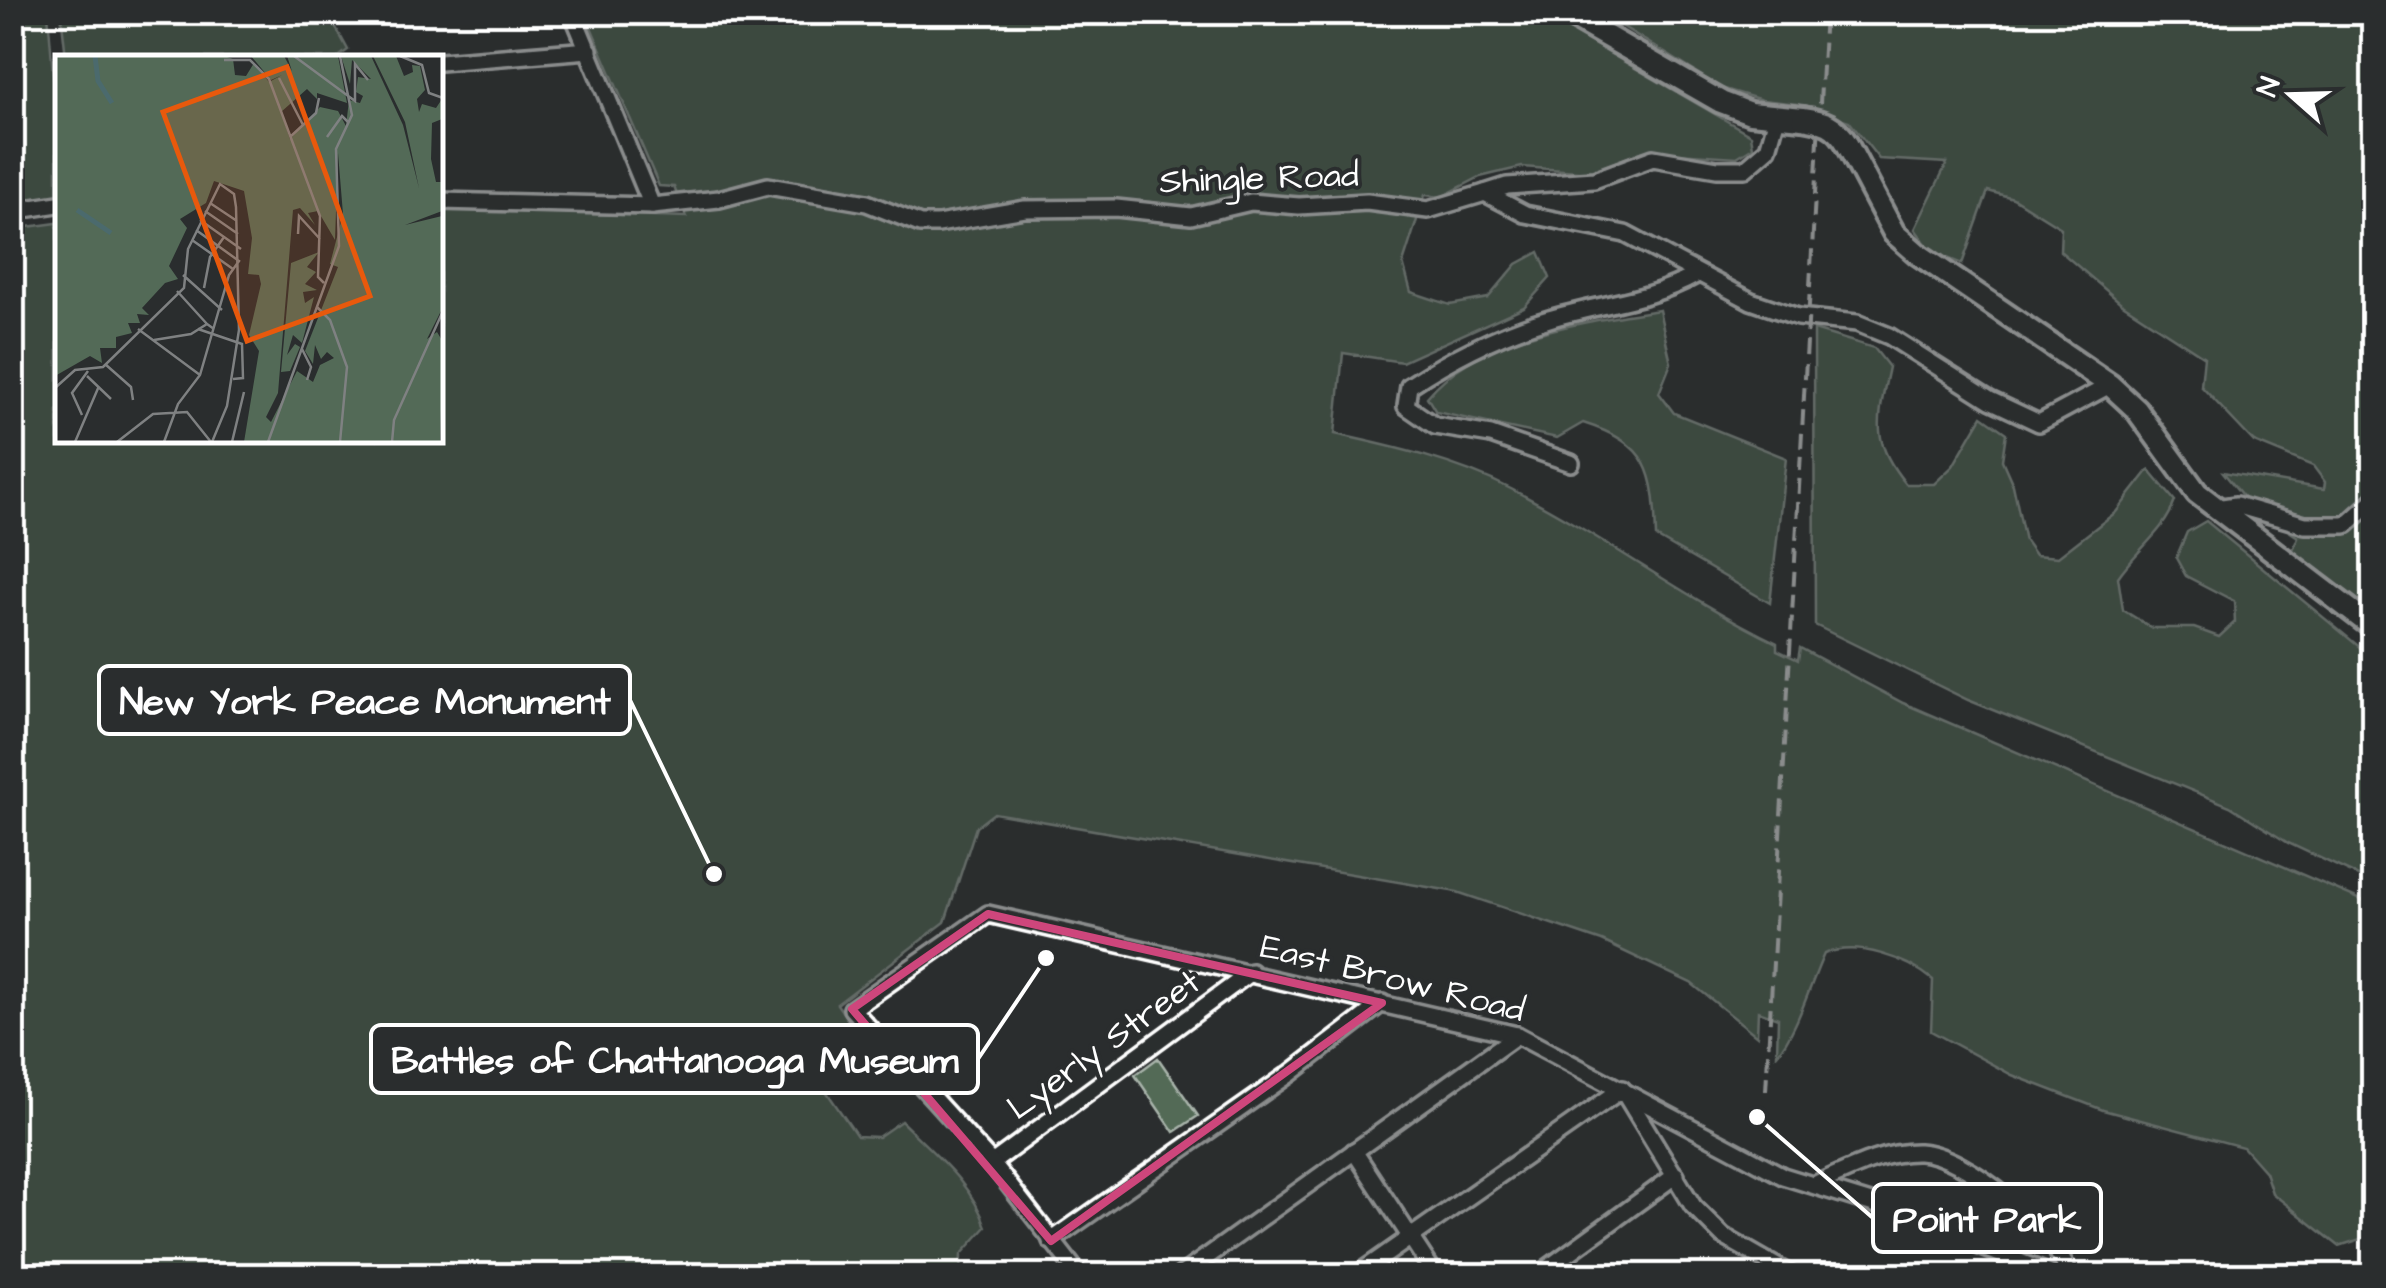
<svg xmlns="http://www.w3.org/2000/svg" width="2386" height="1288" font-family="'Architects Daughter',sans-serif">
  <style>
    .green { fill: #536a57; stroke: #a9b4ab; stroke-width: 2.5 }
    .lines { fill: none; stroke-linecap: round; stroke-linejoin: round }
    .minor-casing { stroke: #fff; stroke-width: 22 }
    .secondary-casing { stroke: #fff; stroke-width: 28 }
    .minor { stroke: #2a2d2e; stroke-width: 15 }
    .secondary { stroke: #2a2d2e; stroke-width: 20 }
    .rail { stroke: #fff; stroke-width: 4; stroke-dasharray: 15 8; stroke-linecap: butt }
    .secondary-bridge-casing { stroke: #fff; stroke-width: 28; stroke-linecap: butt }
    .secondary-bridge { stroke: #2a2d2e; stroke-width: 20 }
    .marked { fill: none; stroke: #ce467c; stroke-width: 8; stroke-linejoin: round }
    .labels { text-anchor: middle; stroke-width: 8; stroke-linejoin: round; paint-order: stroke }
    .street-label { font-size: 35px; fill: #fff; stroke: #2a2d2e }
    .inset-river { fill: none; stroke: #4b6a6d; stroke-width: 5 }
    .inset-road { fill: none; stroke: #7f8182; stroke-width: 2.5 }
    .view { fill: #e8590c; fill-opacity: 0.15; stroke: #e8590c; stroke-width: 5 }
    .inset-edge { fill: none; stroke: #fff; stroke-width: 5 }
    .leader { fill: none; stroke: #fff; stroke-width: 4 }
    .callout-dot { fill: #fff; stroke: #2a2d2e; stroke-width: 4 }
    .callout { fill: #2a2d2e; stroke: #fff; stroke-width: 4 }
    .callout-label { font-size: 38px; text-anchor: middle; font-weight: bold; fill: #fff }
  </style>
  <rect width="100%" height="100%" fill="#2a2d2e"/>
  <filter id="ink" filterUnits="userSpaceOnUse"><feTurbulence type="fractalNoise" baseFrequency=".01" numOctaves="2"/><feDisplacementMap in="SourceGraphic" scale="20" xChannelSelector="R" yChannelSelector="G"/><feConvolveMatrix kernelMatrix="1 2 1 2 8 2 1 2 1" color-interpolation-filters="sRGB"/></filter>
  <g filter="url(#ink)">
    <g class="green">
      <path d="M13,13h35l9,109v75l-44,2z"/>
      <path d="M61,13h267l20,37 -11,8 -271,-1z"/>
      <path d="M585,13h955l211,122 2,12 -16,10 -93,-6 -54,21 -68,-5 -42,10 -39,20 -16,-2 -22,68 8,29 39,13 38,-7 29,-34 22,-12 11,26 -26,29 -122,55 -59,-9 -8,81c60,13 121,27 176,55 91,46 173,109 266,154v7l21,10 2,-12 103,55 470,202v330l-34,11 -67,-53 -7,-21 -22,-25 -140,-37 -91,-35 -81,-44 2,-51c-27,-22 -75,-39 -109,-26 -13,28 -28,80 -47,100l1,-36 -20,-7 -1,25 -66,-53 -89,-42 -145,-49 -463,-79 -18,14 -31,95 -108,82 13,19 -55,40 14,3 48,70 21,1 23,-16c32,32 71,62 85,106l-25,28 -1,20h-947l-1,-1046 45,-6 1,217h382v-231l246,8 -12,-30 -15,-1z"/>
      <path d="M1601,13h772v605l-82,-63 7,-18 -47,-31 -28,-34 101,17 1,-7 -12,-16 -59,-24 -53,-56 3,-29 -83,-54 -61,-52 1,-23 -48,-30 -25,-7 -26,73 -30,-12 -17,-23 32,-66 -68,-4 -30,-38 -52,-17 -35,-4 -41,-12z"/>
      <path d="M1659,310l12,53 -12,30 15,20 112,45 -16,145 -114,-66c-2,-66 -6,-93 -73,-114l-26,15 -121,-26 -9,-15c51,-62 157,-75 232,-87z"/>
      <path d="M1814,330l60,18 15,19c-11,53 -19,74 17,117h28l19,-18 29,-50 24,17 -4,27 11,25 12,56 10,14 23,2 58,-45 33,-42 26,31c-10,31 -39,49 -57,76l5,33 29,18h42l25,9 16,-15 -1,-21 -48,-25 -10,-18 11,-26 19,-11 167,137v225l-85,-40 -58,-37 -262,-106 -153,-75z"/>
      <path d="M1158,1058l40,58 -24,16 -39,-57z"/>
    </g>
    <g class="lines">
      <g class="minor-casing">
        <g id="minor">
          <path d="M572,12l80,194"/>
          <path d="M440,62l149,-12"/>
          <path d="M1485,193l22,-7 87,-6 59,-22 64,11h28l23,-20 9,-32"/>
          <path d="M440,201l212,5 67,-7 49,-13 99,17 53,21h18l87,-15 91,-1 75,8 60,-14 48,4 68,-4 61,8 57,-17 40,21 100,20 126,67 47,16 59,6 32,13 101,64 49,23 71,-38"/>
          <path d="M12,211l46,-7"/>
          <path d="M1571,463l-80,-28 -56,-9 -29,-20 3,-20c44,-29 89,-52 140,-67 53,-16 98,-17 149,-45"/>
          <path d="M2216,508l20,-3 69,20h41l28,-25"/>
          <path d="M1354,1151l82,125"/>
          <path d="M992,1163l259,-191"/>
          <path d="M1816,1184c32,-14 67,-33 103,-32 47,2 138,79 150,124"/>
          <path d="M1051,1241l240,-168 91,-70"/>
          <path d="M1080,1276l-88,-113 -140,-154 136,-95 529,121 266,141 91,28 181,72"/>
          <path d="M1180,1276l337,-241"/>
          <path d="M1355,1276l267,-187 71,117 30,30 70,40"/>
          <path d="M1537,1276l139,-101"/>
        </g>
      </g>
      <g class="secondary-casing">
        <g id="secondary">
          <path d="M1564,12l157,90 29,11 53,5"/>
          <path d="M1847,144l47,89 24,21 192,131 26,24 61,84 177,135"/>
        </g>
      </g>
      <use href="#minor" class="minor"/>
      <use href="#secondary" class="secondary"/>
      <path class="rail" d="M1766,1091l59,-1079"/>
      <g class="secondary-bridge-casing">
        <path id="secondary-bridge" d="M1803,118c21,3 33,7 44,26"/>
      </g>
      <use href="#secondary-bridge" class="secondary-bridge"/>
    </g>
  </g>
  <path d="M0 0H2386V1288H0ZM988,914l394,89 -331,238 -199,-232z" fill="#2a2d2e" fill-opacity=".55" fill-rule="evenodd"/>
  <path class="marked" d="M988,914l394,89 -331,238 -199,-232z"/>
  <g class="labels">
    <g class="street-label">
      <text transform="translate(1259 177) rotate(-2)" y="12">Shingle Road</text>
      <text transform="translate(1393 977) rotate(14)" y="12">East Brow Road</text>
      <text transform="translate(1103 1044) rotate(-36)" y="12">Lyerly Street</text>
    </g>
  </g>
  <g transform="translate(55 55)">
    <rect width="388" height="388" fill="#2a2d2e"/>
    <path d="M0,1h169l9,3 2,16 11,1 8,-13 15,19 13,-7 -11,5 -20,-24h33l8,15 -5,-15h51l9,47 -30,-10v6l-10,-10 -26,23 9,27 30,-32 18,4 8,15 3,-26 11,3 3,-7 -7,-4 2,-15 13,2 -19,-19 -2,24 -9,-28h30l32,69 16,63 -14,-66 -32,-66h23l8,20 9,-4 -1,-7 8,1 5,24 -8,9 2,13 3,-8 14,4 6,-9v20l-10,4 -1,36 5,23h6v29l-37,14 37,-9v93l-15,30 10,-7 6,10 -3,100h-196l15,-91 -10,-16 12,-51 -2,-9 -11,-1 4,-36 -8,-47 -30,-10 -8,22 -26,16 7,9 -18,38 9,13 -13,4 -23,25 7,7 -12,-1 3,9h-12l4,10 -16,4v11h-16l2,15 -12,-7 -35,20zM283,98l5,61 -13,50 8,3 -33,84 8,13 2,-19 6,14 6,-7 7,6 -14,7 -7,17 -16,-11 -26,51 -5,-5 12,-24 15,-183 7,-2 15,17 -7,-12 10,-2 17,29zM264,197l-12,15 9,5 -11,12 12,6 -14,2 2,11 9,-6 -12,46 -9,-8 -6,20 8,-11 5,3 -10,24 -9,1 10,-109z" fill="#536a57" fill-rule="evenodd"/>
    <path class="inset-river" d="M40,1l3,25 14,22M22,155l34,23"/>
    <path class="inset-road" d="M239,1l61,45v-37l13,16M345,1l22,9 7,28 14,5M169,5h26l19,19 51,137 -2,61 6,6M224,23l24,47M235,82l26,-24 3,-15M272,82l15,-21 6,6M155,148l27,18M150,156l33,23M145,165l41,29M243,179l1,-18 21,23M137,185l41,29M128,220l39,35M149,233l6,-31 14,-20M122,236l30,33M262,252l13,13 17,47 -7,75M83,274l62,46M143,274l44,15 1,34 -10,1M99,285l37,-6 16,-10 7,5M247,294l9,18 -4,13M50,309l26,23 2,13M32,321l24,23M0,333l20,-18 28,-3 81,-79 4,-39 32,-65 14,10 2,13 3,123 -12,76 -15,36M27,360l-10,-22 16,-22M20,387l24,-56M62,387l36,-28 34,-2 24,30M109,387l14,-38 22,-29 29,-100 10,-14 -43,-31M177,387l12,-50M213,387l71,-196 -3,-97 16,-34 -12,-59M337,387l2,-22 49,-109"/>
    <path class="view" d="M232,12l83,229 -123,45 -84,-229z"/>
    <rect width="388" height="388" class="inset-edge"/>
  </g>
  <path class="leader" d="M714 874L630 700M1046 958L978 1059M1757 1117L1873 1218"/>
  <g class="callout-dot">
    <circle cx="714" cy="874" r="10"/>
    <circle cx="1046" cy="958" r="10"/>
    <circle cx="1757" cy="1117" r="10"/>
  </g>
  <g class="callout">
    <rect x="99" y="666" width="531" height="68" rx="10"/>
    <rect x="371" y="1025" width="607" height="68" rx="10"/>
    <rect x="1873" y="1184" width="228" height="68" rx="10"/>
  </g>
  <g class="callout-label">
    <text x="365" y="714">New York Peace Monument</text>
    <text x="675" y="1073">Battles of Chattanooga Museum</text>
    <text x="1987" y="1232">Point Park</text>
  </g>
  <rect width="2386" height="1288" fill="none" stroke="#2a2d2e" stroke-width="50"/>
  <rect x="25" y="25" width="2336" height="1238" fill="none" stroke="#fff" stroke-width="4" filter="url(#ink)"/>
  <g transform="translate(2291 95) rotate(290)" stroke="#2a2d2e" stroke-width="8" paint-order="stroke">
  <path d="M0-8L18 38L0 25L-18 38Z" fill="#ffffff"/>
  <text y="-15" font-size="28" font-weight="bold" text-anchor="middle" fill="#ffffff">N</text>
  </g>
</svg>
